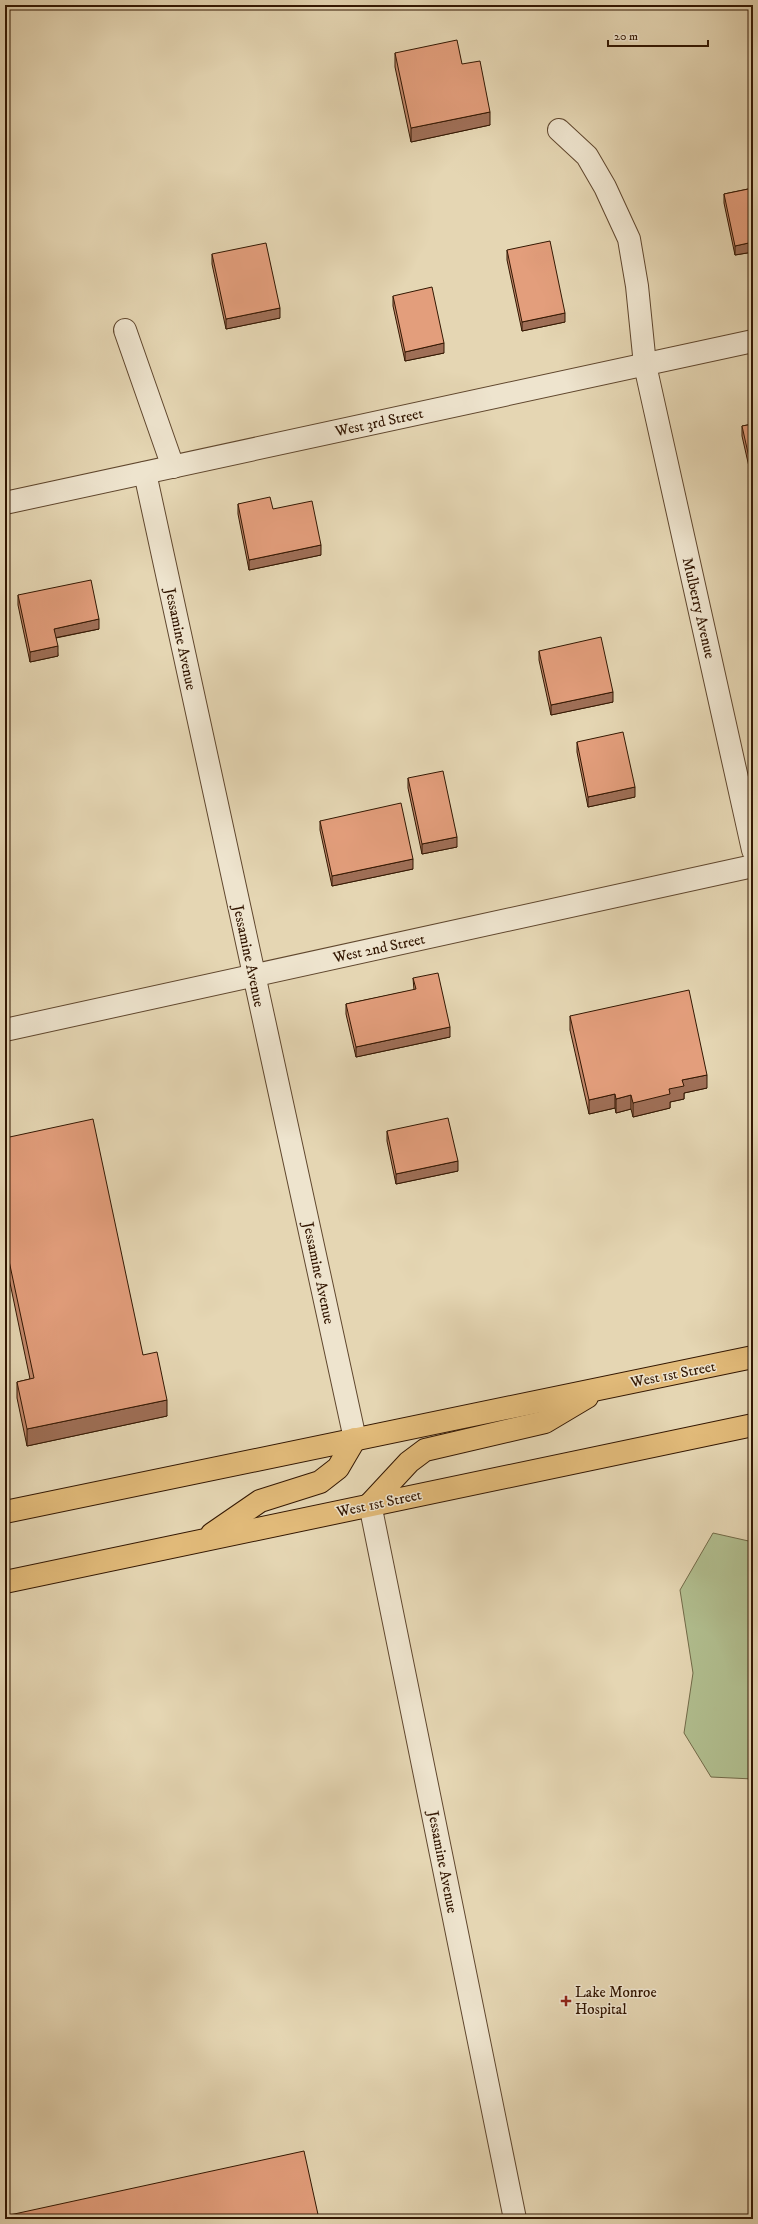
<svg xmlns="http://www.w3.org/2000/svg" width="758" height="2224" font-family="'IM FELL DW Pica',serif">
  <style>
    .green { fill: #b1be8f; stroke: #726a48 }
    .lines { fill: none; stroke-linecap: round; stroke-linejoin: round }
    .minor-casing { stroke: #60472e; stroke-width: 24 }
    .major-casing { stroke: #331702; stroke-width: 24 }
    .minor { stroke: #eee4ce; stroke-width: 22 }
    .major { stroke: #e2bb7a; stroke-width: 22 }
    .wall { fill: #c3886b; stroke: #331702 }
    .shaded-wall { fill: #9f6f57; stroke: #331702 }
    .building { fill: #e39e7c; stroke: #331702 }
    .poi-dot { fill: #8f2418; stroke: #eee4ce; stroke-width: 1.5 }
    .labels { text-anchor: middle; stroke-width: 3; stroke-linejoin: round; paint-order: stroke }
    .street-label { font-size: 15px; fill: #331702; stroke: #eee4ce }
    .poi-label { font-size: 15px; fill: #331702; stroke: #eee4ce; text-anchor: start }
  </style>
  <rect width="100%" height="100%" fill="#e5d6b3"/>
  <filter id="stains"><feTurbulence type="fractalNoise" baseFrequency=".005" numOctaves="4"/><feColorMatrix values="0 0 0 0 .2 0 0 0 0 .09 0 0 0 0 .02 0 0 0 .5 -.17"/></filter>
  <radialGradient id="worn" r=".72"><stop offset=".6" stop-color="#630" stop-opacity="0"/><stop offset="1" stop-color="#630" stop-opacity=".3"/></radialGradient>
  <path class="green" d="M713,1533l40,9v237l-42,-2 -27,-44 9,-60 -13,-83z"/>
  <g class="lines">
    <g class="minor-casing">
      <g id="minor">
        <path d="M559,130l28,26 18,31 24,52 8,47 8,79 108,485"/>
        <path d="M125,330l48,137"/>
        <path d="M145,473l210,966"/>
        <path d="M5,503l748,-162"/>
        <path d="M5,1030l748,-164"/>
        <path d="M370,1504l145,715"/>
      </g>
    </g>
    <g class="major-casing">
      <g id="major">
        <path d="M370,1504l39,-42 16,-12 120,-28 42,-25"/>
        <path d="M5,1512l748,-155"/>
        <path d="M212,1534l48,-33 60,-19 18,-14 17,-29"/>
        <path d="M5,1582l748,-157"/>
      </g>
    </g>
    <use href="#minor" class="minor"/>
    <use href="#major" class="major"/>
  </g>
  <g class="wall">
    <path d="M395,53l67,11 28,61 -79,17 -16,-75z"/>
    <path d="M753,188v64l-18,3 -11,-52v-9z"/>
    <path d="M507,250l58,72 -43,9 -15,-71z"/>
    <path d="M212,254l68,64 -54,11 -14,-65z"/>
    <path d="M393,296l51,57 -39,8 -12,-55z"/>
    <path d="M753,424v56h-1l-10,-44v-10z"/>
    <path d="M238,504l35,5 48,46 -72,15 -11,-56z"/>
    <path d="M18,595l81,34 -43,9 2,18 -28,6 -12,-57z"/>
    <path d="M539,651l74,51 -62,13 -12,-55z"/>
    <path d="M577,742l58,55 -47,10 -11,-55z"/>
    <path d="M408,778l49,69 -35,7 -14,-66z"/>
    <path d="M320,821l93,48 -81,17 -12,-56z"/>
    <path d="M413,978l37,59 -94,20 -10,-43v-10l68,-14z"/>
    <path d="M570,1016l137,72 -23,5v6l-14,3v6l-37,9 -2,-8 -15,4 -1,-5 -26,6 -19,-84z"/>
    <path d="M387,1131l71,40 -62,13 -9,-43z"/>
    <path d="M5,1138l138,217 24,61 -140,30 -10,-48v-16l13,-3 -25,-120z"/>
  </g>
  <g class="shaded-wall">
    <path d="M490,112v13l-79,17v-14z"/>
    <path d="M753,242v10l-18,3v-9z"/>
    <path d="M280,308v10l-54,11v-10z"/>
    <path d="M565,313v9l-43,9v-9z"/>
    <path d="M444,343v10l-39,8v-9z"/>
    <rect x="752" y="471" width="1" height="9"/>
    <path d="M321,545v10l-72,15v-10z"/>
    <path d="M99,619v10l-45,9v-9z"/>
    <path d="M58,646v10l-28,6v-10z"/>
    <path d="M613,692v10l-62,13v-10z"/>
    <path d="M635,787v10l-47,10v-10z"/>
    <path d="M457,837v10l-35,7v-10z"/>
    <path d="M413,859v10l-81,17v-10z"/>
    <path d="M450,1027v10l-94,20v-10z"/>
    <path d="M707,1075v13l-23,5v6l-14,3v6l-37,9v-14l36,-14 13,-9z"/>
    <path d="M615,1094v14l-26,6v-14z"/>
    <path d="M631,1095v14l-15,4v-14z"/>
    <path d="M458,1161v10l-62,13v-10z"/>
    <path d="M167,1400v16l-140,30v-17z"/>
  </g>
  <g class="building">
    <path d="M457,40l5,24 18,-3 10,51 -79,16 -16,-75z"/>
    <path d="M753,188v54l-18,4 -11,-52z"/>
    <path d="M550,241l15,72 -43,9 -15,-72z"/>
    <path d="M266,243l14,65 -54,11 -14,-65z"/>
    <path d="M432,287l12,56 -39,9 -12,-56z"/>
    <path d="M753,424v47h-1l-10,-45z"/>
    <path d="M270,497l3,12 39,-8 9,44 -72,15 -11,-56z"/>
    <path d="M91,580l8,39 -45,10 4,17 -28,6 -12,-57z"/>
    <path d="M601,637l12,55 -62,13 -12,-54z"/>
    <path d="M623,732l12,55 -47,10 -11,-55z"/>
    <path d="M443,771l14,66 -35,7 -14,-66z"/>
    <path d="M401,803l12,56 -81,17 -12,-55z"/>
    <path d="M438,973l12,54 -94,20 -10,-43 70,-15 -3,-11z"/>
    <path d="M689,990l18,85 -25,5 2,6 -15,3 1,5 -37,9 -2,-8 -15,4 -1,-5 -26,6 -19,-84z"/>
    <path d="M448,1118l10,43 -62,13 -9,-43z"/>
    <path d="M93,1119l50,236 14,-3 10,48 -140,29 -10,-47 17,-4 -29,-136v-104z"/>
    <path d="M304,2151l15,68h-314v-3z"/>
  </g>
  <path class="poi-dot" d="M564 1995h4v4h4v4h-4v4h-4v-4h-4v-4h4z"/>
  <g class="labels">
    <g class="street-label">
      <text transform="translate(379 422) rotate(-12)" y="5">West 3rd Street</text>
      <text transform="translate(699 608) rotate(77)" y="5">Mulberry Avenue</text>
      <text transform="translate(181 639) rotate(78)" y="5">Jessamine Avenue</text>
      <text transform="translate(379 948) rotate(-12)" y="5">West 2nd Street</text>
      <text transform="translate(249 956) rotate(78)" y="5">Jessamine Avenue</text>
      <text transform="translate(319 1273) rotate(78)" y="5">Jessamine Avenue</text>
      <text transform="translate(673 1374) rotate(-11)" y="5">West 1st Street</text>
      <text transform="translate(379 1503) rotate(-12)" y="5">West 1st Street</text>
      <text transform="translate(443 1862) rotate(79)" y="5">Jessamine Avenue</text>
    </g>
    <g class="poi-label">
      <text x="575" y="1997">Lake Monroe<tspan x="575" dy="17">Hospital</tspan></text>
    </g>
  </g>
  <rect width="758" height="2224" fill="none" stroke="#e5d6b3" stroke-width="20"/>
  <rect x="6" y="6" width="746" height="2212" fill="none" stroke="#331702" stroke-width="2"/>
  <rect x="10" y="10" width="738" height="2204" fill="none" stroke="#331702"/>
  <path d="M608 40v6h100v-6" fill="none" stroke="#331702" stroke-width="2"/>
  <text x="614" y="40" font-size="12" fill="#331702" stroke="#eee4ce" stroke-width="3" paint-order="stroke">20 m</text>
  <rect width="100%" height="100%" filter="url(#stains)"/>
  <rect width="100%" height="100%" fill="url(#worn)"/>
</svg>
